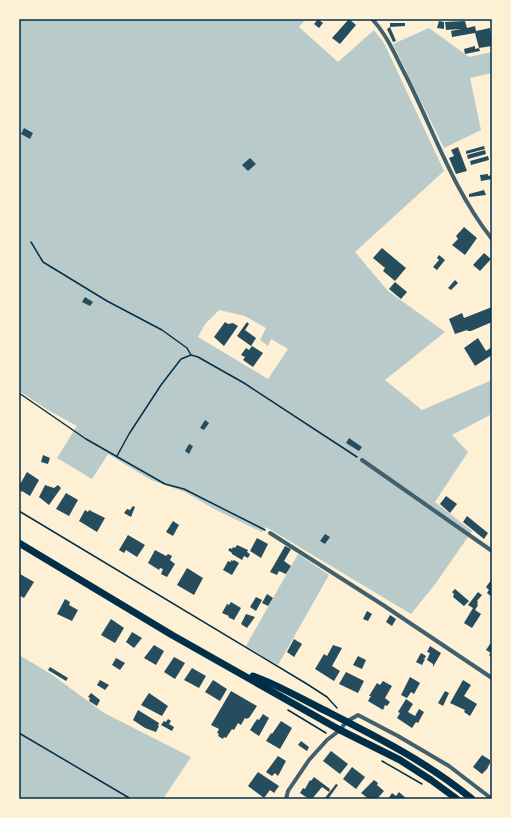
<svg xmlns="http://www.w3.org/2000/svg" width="511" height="818" font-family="Mulish,sans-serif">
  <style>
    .green { fill: #b9caca; fill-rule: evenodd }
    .building { fill: #264d5e }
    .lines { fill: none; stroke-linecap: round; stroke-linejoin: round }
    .path { stroke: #003049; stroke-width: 1.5 }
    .minor { stroke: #3f606c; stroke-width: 4 }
    .secondary { stroke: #003049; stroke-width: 7 }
    .neatline { fill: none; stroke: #003049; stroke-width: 1.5 }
  </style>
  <rect width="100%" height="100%" fill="#fdf0d5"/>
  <g class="green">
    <path d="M19,19h287l-7,8 39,35 36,-32 10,13 60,128 -89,81 33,39 57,41 -60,48 37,30 70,-30v34l-40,21 16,17 -33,50 37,29 -36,52 -25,31 -145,-87 -4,5 -48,-23 -29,-17 -34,-12 -43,-26 -16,25 -35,-21 20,-32 -29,-16 -29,-19zM219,310l26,6 21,12 -6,12 8,6 3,-7 17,10 -20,30 -70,-42 7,-13z"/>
    <path d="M429,28l40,29 23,-5v21l-22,5 11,52 -37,18 -51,-104z"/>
    <path d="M298,554l31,21 -51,90 -32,-19z"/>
    <path d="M19,655l32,19 53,39 87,44 -28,42h-144z"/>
  </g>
  <g class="building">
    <path d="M318,19l5,4 -4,5 -5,-4z"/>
    <path d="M349,19l7,6 -16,19 -8,-6z"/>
    <path d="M439,21l5,1v7l-7,-1z"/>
    <path d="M465,21l2,7 8,-2 1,5 14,-3 2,18 -13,2 1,3 -15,3 -1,-5 11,-3v3l4,-1 -4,-15 -23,4 -1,-6 10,-2 -15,1 -1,-8z"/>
    <path d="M390,23h15v3l-15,1z"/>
    <path d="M390,27l6,14 -3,1 -6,-13z"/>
    <path d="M24,128l9,5 -3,6 -9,-5z"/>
    <path d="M484,146l1,3 -19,5v-3z"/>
    <path d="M458,147l9,24 -11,3 -7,-16 5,-2 -3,-6z"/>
    <path d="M485,150l1,4 -18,5 -1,-4z"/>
    <path d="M488,156l1,4 -18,5 -1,-4z"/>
    <path d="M250,158l6,6 -8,7 -6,-6z"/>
    <path d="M488,174v2l3,-1 1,4 -11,2 -1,-6z"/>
    <path d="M484,190l2,5 -17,2v-3z"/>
    <path d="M464,227l13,11 -12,17 -13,-10 6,-6 -2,-3z"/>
    <path d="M382,248l24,20 -11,13 -12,-10 2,-3 -12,-10z"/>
    <path d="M484,253l7,6 -11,12 -7,-6z"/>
    <path d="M439,255l6,5 -8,10 -4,-3 6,-7 -2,-2z"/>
    <path d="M455,280l3,3 -7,7 -3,-2z"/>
    <path d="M395,282l12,10 -6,7 -12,-10z"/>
    <path d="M85,297l8,5 -3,4 -8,-4z"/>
    <path d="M492,307v15l-21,9h-3l-1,-1 -12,4 -6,-15 13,-6 2,5z"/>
    <path d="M225,322l3,2 5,-1 5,3 -14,20 -10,-9z"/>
    <path d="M247,322l2,2 -4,6 11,8 -5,8 -14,-10z"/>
    <path d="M478,338l8,13 6,-4v8l-17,11 -11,-18z"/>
    <path d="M252,346l11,7 -10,14 -10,-7 2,-3 -4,-2 5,-7 3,2z"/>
    <path d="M205,420l4,3 -5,7 -4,-2z"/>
    <path d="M349,438l13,9 -3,4 -13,-8z"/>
    <path d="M189,444l4,2 -4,8 -4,-3z"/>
    <path d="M43,455l7,3 -2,6 -7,-2z"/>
    <path d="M27,472l12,8 -9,16 -8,-5v1l-3,-3v-3z"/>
    <path d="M45,485l9,3 4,-3 3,3 -12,17 -10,-8z"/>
    <path d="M66,493l12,7 -9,16 -13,-7z"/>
    <path d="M446,496l11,8 -7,9 -10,-9z"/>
    <path d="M133,506l2,1 -4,10 -7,-4 3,-4 3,1z"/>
    <path d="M85,510l3,2 1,-2 16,8 -8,14 -18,-11z"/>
    <path d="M467,516l21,17 -4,6 -21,-17z"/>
    <path d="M173,521l6,4 -6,11 -7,-4z"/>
    <path d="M325,534l5,3 -5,7 -5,-3z"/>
    <path d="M128,535l17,10 -8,12 -11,-7 -2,3 -5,-3z"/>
    <path d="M257,538l11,6 -7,14 -11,-7z"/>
    <path d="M237,545l11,5 -1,2 3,2 -2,4 -4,-2 -2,4 -10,-6v-1l-4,-3 2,-2 2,1 1,-2 2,1z"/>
    <path d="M285,546l6,3 -7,12 7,5 -5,8 -7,-3 -2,4 -7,-3z"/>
    <path d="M155,550l11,6 2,-2 4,2 -2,4 5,4 -8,13 -6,-3 2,-5 -3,-1 -1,2 -11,-7z"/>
    <path d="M231,560l2,1 1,-1 5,3 -7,12 -9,-5 5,-9 3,1z"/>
    <path d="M187,568l16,10 -9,17 -17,-10z"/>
    <path d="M20,574l14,8 -10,16 -5,-3v-19z"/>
    <path d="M492,579v18l-5,-4 2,-3 -3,-3z"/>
    <path d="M455,589l14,12 -5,5 -11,-9 1,-3 -2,-2z"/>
    <path d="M478,592l4,3 -5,6 1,1 -1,2 1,1 -3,5 6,4 -9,14 -8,-5 9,-15 -5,-3z"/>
    <path d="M267,594l6,4 -5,8 -6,-3z"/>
    <path d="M256,597l6,3 -6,11 -6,-4z"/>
    <path d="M65,599l5,3 -1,3 9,5 -6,11 -15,-7z"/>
    <path d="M231,602l10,6 -7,12 -6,-3 1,-1 -7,-3 5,-9 2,1z"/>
    <path d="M367,611l5,3 -4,7 -5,-2z"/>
    <path d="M246,614l9,3 -8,11 -6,-4z"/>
    <path d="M390,615l6,4 -4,7 -6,-4z"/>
    <path d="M111,619l13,9 -9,15 -14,-8z"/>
    <path d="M132,632l10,6 -8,10 -8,-6z"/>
    <path d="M294,639l8,5 -8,13 -7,-5z"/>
    <path d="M492,641v17l-3,-3 2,-2 -5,-3z"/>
    <path d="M154,645l10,6 -8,14 -12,-7z"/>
    <path d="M333,645l9,3 -10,18 8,5 -6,10 -19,-12 9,-15 3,2z"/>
    <path d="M430,646l11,7 -8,14v-3l-6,-4 3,-7 -3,-1z"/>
    <path d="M421,653l5,3 -1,2h-2l2,1 -3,6 -6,-3z"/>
    <path d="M358,656l8,4 -4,9 -9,-4z"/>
    <path d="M174,657l11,6 -10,16 -11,-7z"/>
    <path d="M116,658l9,5 -5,7 -8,-5z"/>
    <path d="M50,667l18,11 -2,3 -18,-11z"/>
    <path d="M192,668l14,8 -7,12 -15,-8z"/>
    <path d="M346,672l18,9 -6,12 -19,-9z"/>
    <path d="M410,677l10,6 -6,11 -3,-2 -4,6 -6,-3z"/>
    <path d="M100,680l9,5 -4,5 -8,-5z"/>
    <path d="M213,680l14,9 -7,12 -15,-9z"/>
    <path d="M463,680l8,5 -7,11 13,8 -7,12 -6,-4 1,-2 -15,-7z"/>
    <path d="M383,681l9,5 -7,12 5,4 -3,4 -2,-1 -2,5 -15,-9 3,-5h-2l8,-13 3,2z"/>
    <path d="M231,691l26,15 -8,12h-1l-1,1 -2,-1 -4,7 -3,-2 -4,7 -2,-1 -6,9 -2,-1 -1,2 -5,-3 1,-2 -2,-1 2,-4 -8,-4z"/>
    <path d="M445,691l4,2 -6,13 -5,-3z"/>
    <path d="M91,693l9,7 -3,6 -8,-5 1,-3 -2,-1z"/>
    <path d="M149,693l19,13 -6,10 -21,-11z"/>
    <path d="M406,699l7,5 -5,8 7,4 4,-7 5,3 -6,11 -2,-1 -4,6 -15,-10 3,-5 -2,-1z"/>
    <path d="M138,710l21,13 -1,3h1l-3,6 -11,-4 -12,-8z"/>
    <path d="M263,714l6,4 -10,18 -9,-6 7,-11 2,1z"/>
    <path d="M168,719l3,2 -2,3 5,3 -2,4 -11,-6 3,-4 2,1z"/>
    <path d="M281,721l11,7 -12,21 -14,-8 5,-8 1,1z"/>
    <path d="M301,741l8,6 -2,4 -9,-6z"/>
    <path d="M331,751l17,13 -8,10 -17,-13z"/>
    <path d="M482,755l8,5v3l-3,6 -5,5 -9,-7z"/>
    <path d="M278,756l8,5 -8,15 -3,-3 -3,3 -6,-4z"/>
    <path d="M352,767l13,10 -9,12 -13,-10z"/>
    <path d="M258,772l21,14 -5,7 -4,-3 -6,8 -16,-12z"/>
    <path d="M314,777l16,12 -1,3 -7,-5 -10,12h-3l-9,-6 3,-5 2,1 5,-9 1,1z"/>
    <path d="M374,780l4,3 -1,2 7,6 -7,8h-8l-8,-6z"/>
    <path d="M336,784l2,1 -10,14h-4z"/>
    <path d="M399,792l8,7h-19l4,-6 4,3z"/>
  </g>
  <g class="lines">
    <g class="path">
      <path d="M31,242l12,20 64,39 55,29 25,18 4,7 7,2 46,26 113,74"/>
      <path d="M19,393l67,46 79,45 19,5 81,41"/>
      <path d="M117,456l12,-22 32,-49 20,-26 10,-4"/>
      <path d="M19,511l288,173 20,13 10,11"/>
      <path d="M288,710l38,23"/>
      <path d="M19,733l112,66"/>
      <path d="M382,761l40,23"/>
    </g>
    <g class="minor">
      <path d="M372,19c15,16 23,36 33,55 28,55 48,116 87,165"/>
      <path d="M362,460l130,91"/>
      <path d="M270,533l113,72 109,73"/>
      <path d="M286,799l2,-8 21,-31 18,-20 13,-10 6,-8 12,-7 40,21 51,30 43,33"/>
    </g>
    <g class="secondary">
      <path d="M19,543l153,92 168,95 60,30 31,20 26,19"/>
      <path d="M253,676c23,8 45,21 67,32 53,27 106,53 152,91"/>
    </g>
  </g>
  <rect width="511" height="818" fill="none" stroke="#fdf0d5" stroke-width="40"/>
  <rect x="20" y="20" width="471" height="778" class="neatline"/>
</svg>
